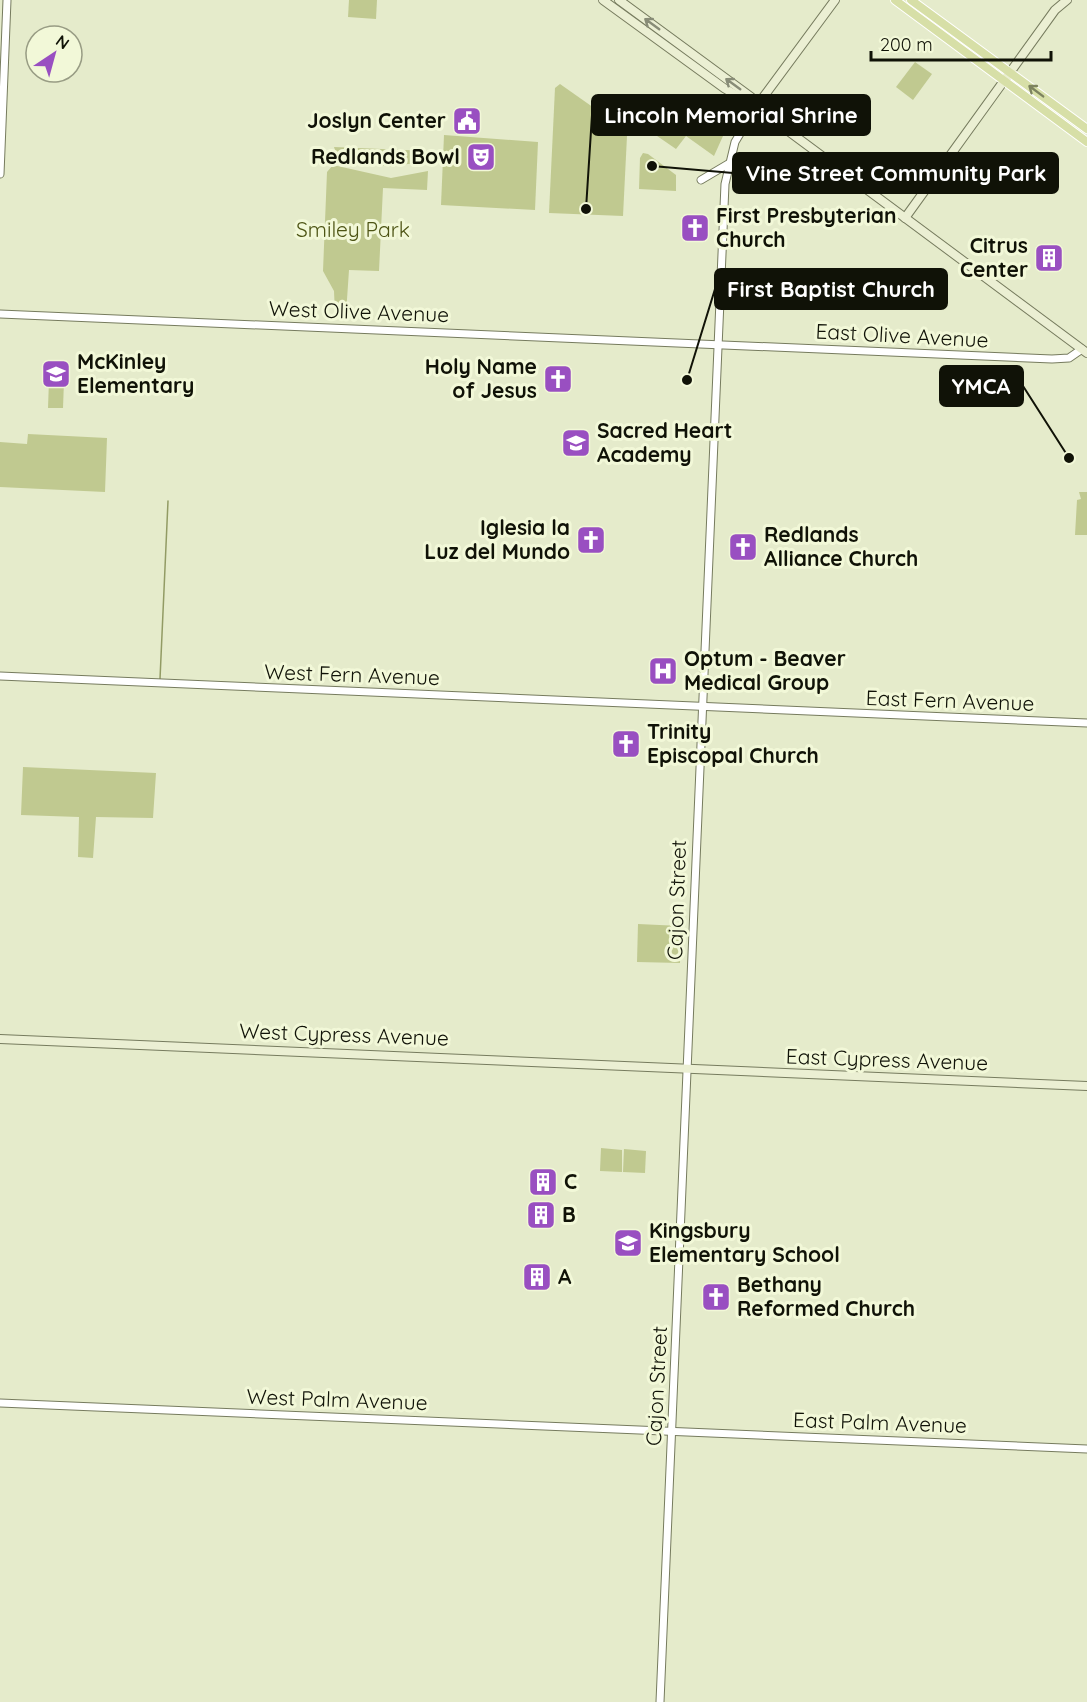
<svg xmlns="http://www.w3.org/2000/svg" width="1087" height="1702" font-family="Quicksand,sans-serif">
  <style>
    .green { fill: #c0c990 }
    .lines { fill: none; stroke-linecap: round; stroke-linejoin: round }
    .stream { stroke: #929b64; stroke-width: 1.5 }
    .tertiary-casing { stroke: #767b5e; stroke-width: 9 }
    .secondary-casing { stroke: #767b5e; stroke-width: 10 }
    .primary-casing { stroke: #fff; stroke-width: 10 }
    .tertiary { stroke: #fff; stroke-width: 7 }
    .secondary { stroke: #ebefd3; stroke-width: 8 }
    .primary { stroke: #d7dfa7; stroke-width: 8 }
    .oneway { stroke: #888c77 }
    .oneway2 { stroke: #7d835f }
    .labels { text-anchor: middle; stroke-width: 6; stroke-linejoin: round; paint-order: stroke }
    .poi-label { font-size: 21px; font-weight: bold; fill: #101207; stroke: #f2f8d8; text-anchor: start }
    .park-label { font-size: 21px; fill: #4d5414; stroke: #f2f8d8 }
    .street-label { font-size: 21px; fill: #101207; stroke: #f2f8d8 }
    .leader { fill: none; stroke: #101207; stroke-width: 2 }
    .callout-dot { fill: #101207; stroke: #f2f8d8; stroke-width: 2 }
    .callout { fill: #101207; stroke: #101207; stroke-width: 2 }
    .callout-label { font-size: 22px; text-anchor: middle; font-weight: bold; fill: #fff }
  </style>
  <rect width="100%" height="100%" fill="#e5ebcb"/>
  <g class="green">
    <path d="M349,0h28l-1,19 -28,-2z"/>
    <path d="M915,62l17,12 -19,26 -17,-13z"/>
    <path d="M560,84l54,38 13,14 -4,80 -74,-3 6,-125z"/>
    <path d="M660,95l21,15 2,-3 40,29 -9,20 -28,-20 -10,13 -32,-22 2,-11z"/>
    <path d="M444,135l94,7 -3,68 -94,-5z"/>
    <path d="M334,147l95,4 -1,10 -40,6 -52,-14z"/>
    <path d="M643,153l5,1 28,21v16l-37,-2 1,-31z"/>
    <path d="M333,165l58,13 37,-7 -1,19 -44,-2 -4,83 -30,-1 -3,44h-11l-1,-23 -11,-20 4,-99z"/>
    <path d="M49,380l15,1 -1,27h-15z"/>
    <path d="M28,434l79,4 -2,54 -105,-5v-45l27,2z"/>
    <path d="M1079,492h8v43h-12l2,-35 4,-1z"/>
    <path d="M23,767l133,6 -3,45 -57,-1 -3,41 -15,-1 1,-40 -58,-2z"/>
    <path d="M638,924l43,2 -1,37 -43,-1z"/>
    <path d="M601,1148l21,2v22l-22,-1z"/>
    <path d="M624,1149l22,2 -1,22 -22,-1z"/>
  </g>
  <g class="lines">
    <path class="stream" d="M160,679l8,-178"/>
    <g class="tertiary-casing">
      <g id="tertiary">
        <path d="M0,174l7,-174"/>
        <path d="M701,180l27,-16"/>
        <path d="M0,314l1052,45 17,-1 13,-9"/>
        <path d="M0,676l1087,47"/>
        <path d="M0,1403l1087,46"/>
        <path d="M660,1702l65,-1518 10,-42 21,-35"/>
      </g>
    </g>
    <g class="secondary-casing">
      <g id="secondary">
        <path d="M603,0l121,88 32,19 331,246"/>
        <path d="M619,0l132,97 5,10"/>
        <path d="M756,107l79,-107"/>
        <path d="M905,218l150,-208 12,-10"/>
        <path d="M0,1039l1087,47"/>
      </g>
    </g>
    <g class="primary-casing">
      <g id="primary">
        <path d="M895,0l192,142"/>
        <path d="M911,0l176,129"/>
      </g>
    </g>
    <use href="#tertiary" class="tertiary"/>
    <use href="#secondary" class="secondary"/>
    <use href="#primary" class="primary"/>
  </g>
  <defs><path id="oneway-shaft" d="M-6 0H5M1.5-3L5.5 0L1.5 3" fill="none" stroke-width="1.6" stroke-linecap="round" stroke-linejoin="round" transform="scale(1.5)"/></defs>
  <g class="oneway">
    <use href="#oneway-shaft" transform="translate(652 24) rotate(-144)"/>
    <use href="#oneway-shaft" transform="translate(733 84) rotate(-144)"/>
  </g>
  <use class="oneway2" href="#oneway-shaft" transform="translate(1036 91) rotate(-143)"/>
  <defs>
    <g id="civic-square" transform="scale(1.5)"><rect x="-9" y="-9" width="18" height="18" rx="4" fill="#994fc1" stroke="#f2f8d8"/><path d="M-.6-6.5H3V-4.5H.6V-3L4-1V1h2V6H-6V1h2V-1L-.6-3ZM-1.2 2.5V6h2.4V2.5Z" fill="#fff"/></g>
    <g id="theatre-square" transform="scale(1.5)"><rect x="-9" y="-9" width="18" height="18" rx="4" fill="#994fc1" stroke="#f2f8d8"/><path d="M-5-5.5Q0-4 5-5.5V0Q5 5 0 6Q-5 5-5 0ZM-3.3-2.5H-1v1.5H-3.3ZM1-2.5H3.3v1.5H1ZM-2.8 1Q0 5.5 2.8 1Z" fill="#fff"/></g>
    <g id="church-square" transform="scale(1.5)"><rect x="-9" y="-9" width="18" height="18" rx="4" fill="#994fc1" stroke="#f2f8d8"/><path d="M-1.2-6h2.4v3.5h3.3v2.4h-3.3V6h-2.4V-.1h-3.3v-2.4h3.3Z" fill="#fff"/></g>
    <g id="building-square" transform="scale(1.5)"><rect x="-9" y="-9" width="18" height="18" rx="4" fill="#994fc1" stroke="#f2f8d8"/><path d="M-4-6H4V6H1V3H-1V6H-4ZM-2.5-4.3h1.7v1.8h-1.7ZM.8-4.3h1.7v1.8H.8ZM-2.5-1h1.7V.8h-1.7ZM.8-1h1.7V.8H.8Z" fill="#fff"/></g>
    <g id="school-square" transform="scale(1.5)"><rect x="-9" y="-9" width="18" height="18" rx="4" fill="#994fc1" stroke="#f2f8d8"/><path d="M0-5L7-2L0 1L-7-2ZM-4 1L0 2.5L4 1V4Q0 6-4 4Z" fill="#fff"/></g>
    <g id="hospital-square" transform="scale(1.5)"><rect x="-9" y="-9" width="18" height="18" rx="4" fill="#994fc1" stroke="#f2f8d8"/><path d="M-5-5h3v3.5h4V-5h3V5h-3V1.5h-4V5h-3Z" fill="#fff"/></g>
  </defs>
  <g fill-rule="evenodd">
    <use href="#civic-square" x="467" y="121"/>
    <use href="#theatre-square" x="481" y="157"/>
    <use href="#church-square" x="695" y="228"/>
    <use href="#building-square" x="1049" y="258"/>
    <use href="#school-square" x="56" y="374"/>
    <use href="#church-square" x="558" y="379"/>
    <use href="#school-square" x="576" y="443"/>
    <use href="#church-square" x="591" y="540"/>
    <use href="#church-square" x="743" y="547"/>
    <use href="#hospital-square" x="663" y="671"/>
    <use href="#church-square" x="626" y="744"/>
    <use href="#building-square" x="543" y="1182"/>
    <use href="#building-square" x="541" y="1215"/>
    <use href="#school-square" x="628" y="1243"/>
    <use href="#building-square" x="537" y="1277"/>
    <use href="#church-square" x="716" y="1297"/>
  </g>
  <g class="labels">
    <g class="poi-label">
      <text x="446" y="128" text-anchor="end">Joslyn Center</text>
      <text x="460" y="164" text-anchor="end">Redlands Bowl</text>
      <text x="716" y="223">First Presbyterian<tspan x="716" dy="24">Church</tspan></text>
      <text x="1028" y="253" text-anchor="end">Citrus<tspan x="1028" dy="24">Center</tspan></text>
      <text x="77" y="369">McKinley<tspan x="77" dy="24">Elementary</tspan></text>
      <text x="537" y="374" text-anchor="end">Holy Name<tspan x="537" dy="24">of Jesus</tspan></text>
      <text x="597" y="438">Sacred Heart<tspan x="597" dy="24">Academy</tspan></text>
      <text x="570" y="535" text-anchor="end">Iglesia la<tspan x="570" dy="24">Luz del Mundo</tspan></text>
      <text x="764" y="542">Redlands<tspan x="764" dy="24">Alliance Church</tspan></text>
      <text x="684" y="666">Optum - Beaver<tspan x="684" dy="24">Medical Group</tspan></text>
      <text x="647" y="739">Trinity<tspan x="647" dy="24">Episcopal Church</tspan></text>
      <text x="564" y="1189">C</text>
      <text x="562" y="1222">B</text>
      <text x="649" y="1238">Kingsbury<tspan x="649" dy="24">Elementary School</tspan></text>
      <text x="558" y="1284">A</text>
      <text x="737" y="1292">Bethany<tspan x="737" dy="24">Reformed Church</tspan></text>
    </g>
    <g class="park-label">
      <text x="353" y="237">Smiley Park</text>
    </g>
    <g class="street-label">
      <text transform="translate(359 312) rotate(2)" y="7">West Olive Avenue</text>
      <text transform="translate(902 336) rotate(3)" y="7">East Olive Avenue</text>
      <text transform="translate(352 675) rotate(2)" y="7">West Fern Avenue</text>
      <text transform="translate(950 701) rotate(2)" y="7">East Fern Avenue</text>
      <text transform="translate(677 900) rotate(-88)" y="7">Cajon Street</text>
      <text transform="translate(344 1035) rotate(2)" y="7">West Cypress Avenue</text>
      <text transform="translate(887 1060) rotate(2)" y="7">East Cypress Avenue</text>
      <text transform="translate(657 1386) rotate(-87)" y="7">Cajon Street</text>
      <text transform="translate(337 1400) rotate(2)" y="7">West Palm Avenue</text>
      <text transform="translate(880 1423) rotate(2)" y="7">East Palm Avenue</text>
    </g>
  </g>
  <path class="leader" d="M586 209L592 115M652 166L733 173M687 380L715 289M1069 458L1023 386"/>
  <g class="callout-dot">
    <circle cx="586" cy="209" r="6"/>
    <circle cx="652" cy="166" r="6"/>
    <circle cx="687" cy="380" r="6"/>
    <circle cx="1069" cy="458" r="6"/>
  </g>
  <g class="callout">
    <rect x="592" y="95" width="278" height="40" rx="6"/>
    <rect x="733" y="153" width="325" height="40" rx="6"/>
    <rect x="715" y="269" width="232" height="40" rx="6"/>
    <rect x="940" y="366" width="83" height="40" rx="6"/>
  </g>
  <g class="callout-label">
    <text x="731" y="123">Lincoln Memorial Shrine</text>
    <text x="896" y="181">Vine Street Community Park</text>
    <text x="831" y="297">First Baptist Church</text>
    <text x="981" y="394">YMCA</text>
  </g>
  <g transform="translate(54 54) rotate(36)"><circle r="28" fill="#f2f8d8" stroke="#989c84" stroke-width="1.5"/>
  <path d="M0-4.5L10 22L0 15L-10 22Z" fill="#994fc1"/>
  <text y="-9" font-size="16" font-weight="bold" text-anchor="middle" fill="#101207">N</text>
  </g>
  <path d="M871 51v9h180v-9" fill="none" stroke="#101207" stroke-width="3"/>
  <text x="880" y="51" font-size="18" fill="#101207" stroke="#f2f8d8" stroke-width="4.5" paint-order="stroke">200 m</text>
</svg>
